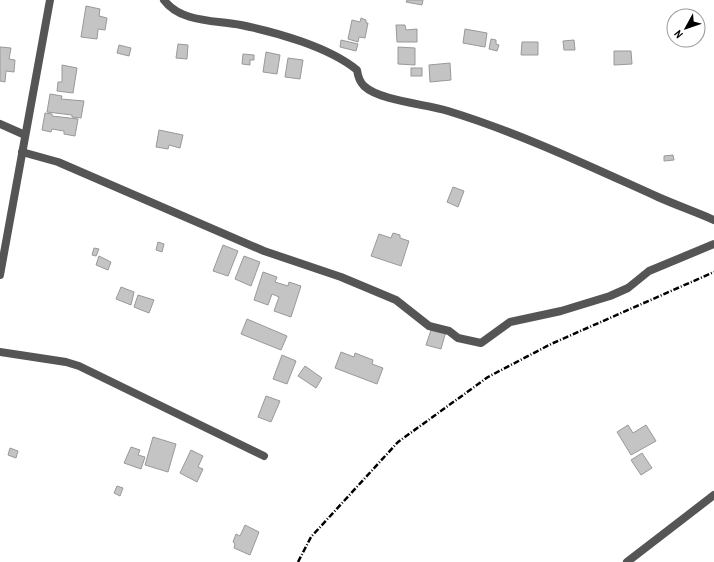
<svg xmlns="http://www.w3.org/2000/svg" width="714" height="562" font-family="'Archivo Narrow',sans-serif">
  <style>
    .building { fill: #c4c4c4; stroke: #999 }
    .lines { fill: none; stroke-linecap: round; stroke-linejoin: round }
    .minor { stroke: #555; stroke-width: 8 }
    .rail { stroke: #000; stroke-width: 2.5; stroke-dasharray: 6 2 1 2; stroke-linecap: butt }
  </style>
  <rect width="100%" height="100%" fill="#fff"/>
  <g class="building">
    <path d="M407,0h16l-1,5 -16,-3z"/>
    <path d="M86,6l14,3 -1,7 8,2 -2,12 -7,-1 -1,10 -16,-2z"/>
    <path d="M361,18l5,2v3h2l-3,15 -6,-1 -1,5 -10,-3 4,-19 8,2z"/>
    <path d="M396,25h9l1,5 11,-1v13h-20z"/>
    <path d="M465,29l22,4 -2,14 -22,-4z"/>
    <path d="M491,39l5,1v4l3,1 -2,6 -8,-2z"/>
    <path d="M341,40l17,4 -2,7 -16,-4z"/>
    <path d="M574,40l1,10h-11l-1,-9z"/>
    <path d="M522,42h16v13h-17z"/>
    <path d="M178,44l10,1 -1,14 -11,-1z"/>
    <path d="M119,45l12,3 -2,8 -12,-3z"/>
    <path d="M0,47l11,1 -2,11 6,1 -1,12 -8,-1 -1,11 -5,-1z"/>
    <path d="M398,47l17,1v17l-17,-1z"/>
    <path d="M614,51h17l1,13 -18,1z"/>
    <path d="M266,52l14,3 -3,19 -14,-2z"/>
    <path d="M243,54l11,1v5h-4v5l-8,-1z"/>
    <path d="M288,58l15,2 -3,19 -15,-2z"/>
    <path d="M450,63l1,17 -21,2 -1,-17z"/>
    <path d="M62,65l15,3 -4,25 -16,-2 1,-9h4z"/>
    <rect x="411" y="68" width="11" height="8"/>
    <path d="M50,94l12,2 -1,3 23,2 -3,17 -9,-1v-2l-25,-3z"/>
    <path d="M45,113l7,1v2l26,3 -3,17 -11,-2v-3l-12,-2 -1,3 -9,-2z"/>
    <path d="M159,130l24,5 -3,13 -11,-3 -1,4 -12,-2z"/>
    <path d="M673,155l1,5 -10,1v-5z"/>
    <path d="M453,187l11,4 -6,16 -11,-5z"/>
    <path d="M393,233l7,2v3l9,3 -8,25 -30,-10 8,-22 12,4z"/>
    <path d="M158,242l6,2 -2,8 -6,-2z"/>
    <path d="M223,245l15,6 -10,25 -15,-5z"/>
    <path d="M94,248l5,1 -3,7 -4,-1z"/>
    <path d="M99,256l12,6 -3,8 -12,-5z"/>
    <path d="M244,256l16,6 -9,24 -16,-7z"/>
    <path d="M263,272l14,5 -2,5 13,4 1,-4 12,4 -10,31 -17,-6 5,-14 -7,-3 -4,11 -14,-5z"/>
    <path d="M121,287l13,5 -3,13 -15,-6z"/>
    <path d="M138,295l16,5 -5,13 -15,-6z"/>
    <path d="M247,319l40,17 -6,14 -40,-16z"/>
    <path d="M432,327l14,4 -5,18 -15,-4z"/>
    <path d="M341,352l13,5 1,-4 18,7 -1,4 11,4 -6,16 -42,-16z"/>
    <path d="M282,355l14,6 -9,23 -14,-5z"/>
    <path d="M305,366l17,12 -6,10 -18,-12z"/>
    <path d="M266,396l14,5 -9,21 -13,-5z"/>
    <path d="M628,425l5,8 13,-8 10,16 -25,14 -14,-23z"/>
    <path d="M153,437l23,7 -8,28 -23,-7z"/>
    <path d="M131,447l9,3 -2,5 7,2 -4,12 -17,-6z"/>
    <path d="M10,448l8,3 -2,7 -8,-3z"/>
    <path d="M191,450l12,6 -5,11 5,2 -6,13 -17,-9z"/>
    <path d="M642,453l10,15 -11,7 -10,-15z"/>
    <path d="M117,486l6,2 -3,8 -6,-3z"/>
    <path d="M245,525l14,7 -9,23 -16,-7 1,-4 -2,-2 3,-8 4,2z"/>
  </g>
  <g class="lines">
    <g class="minor">
      <path d="M164,0c17,23 52,20 77,25 35,7 88,22 116,45 1,7 3,12 7,16 16,15 62,18 84,25 72,22 141,55 210,86 18,8 38,15 56,23"/>
      <path d="M0,124l25,11"/>
      <path d="M22,152l36,10 206,89 77,26 55,23 33,26 20,5 9,7 23,5 29,-21 51,-11 49,-15 18,-8 21,-17 65,-27"/>
      <path d="M0,275l50,-275"/>
      <path d="M0,352l66,10 13,4 185,90"/>
      <path d="M627,562l87,-67"/>
    </g>
    <path class="rail" d="M298,562l13,-25 87,-95 90,-65 63,-33 163,-72"/>
  </g>
  <g transform="translate(686 28) rotate(230)"><circle r="19" fill="#ffffff" stroke="#999999"/>
  <path d="M0-3L7 15L0 10L-7 15Z" fill="#000000"/>
  <text y="-6" font-size="11" font-weight="bold" text-anchor="middle" fill="#000000">N</text>
  </g>
</svg>
